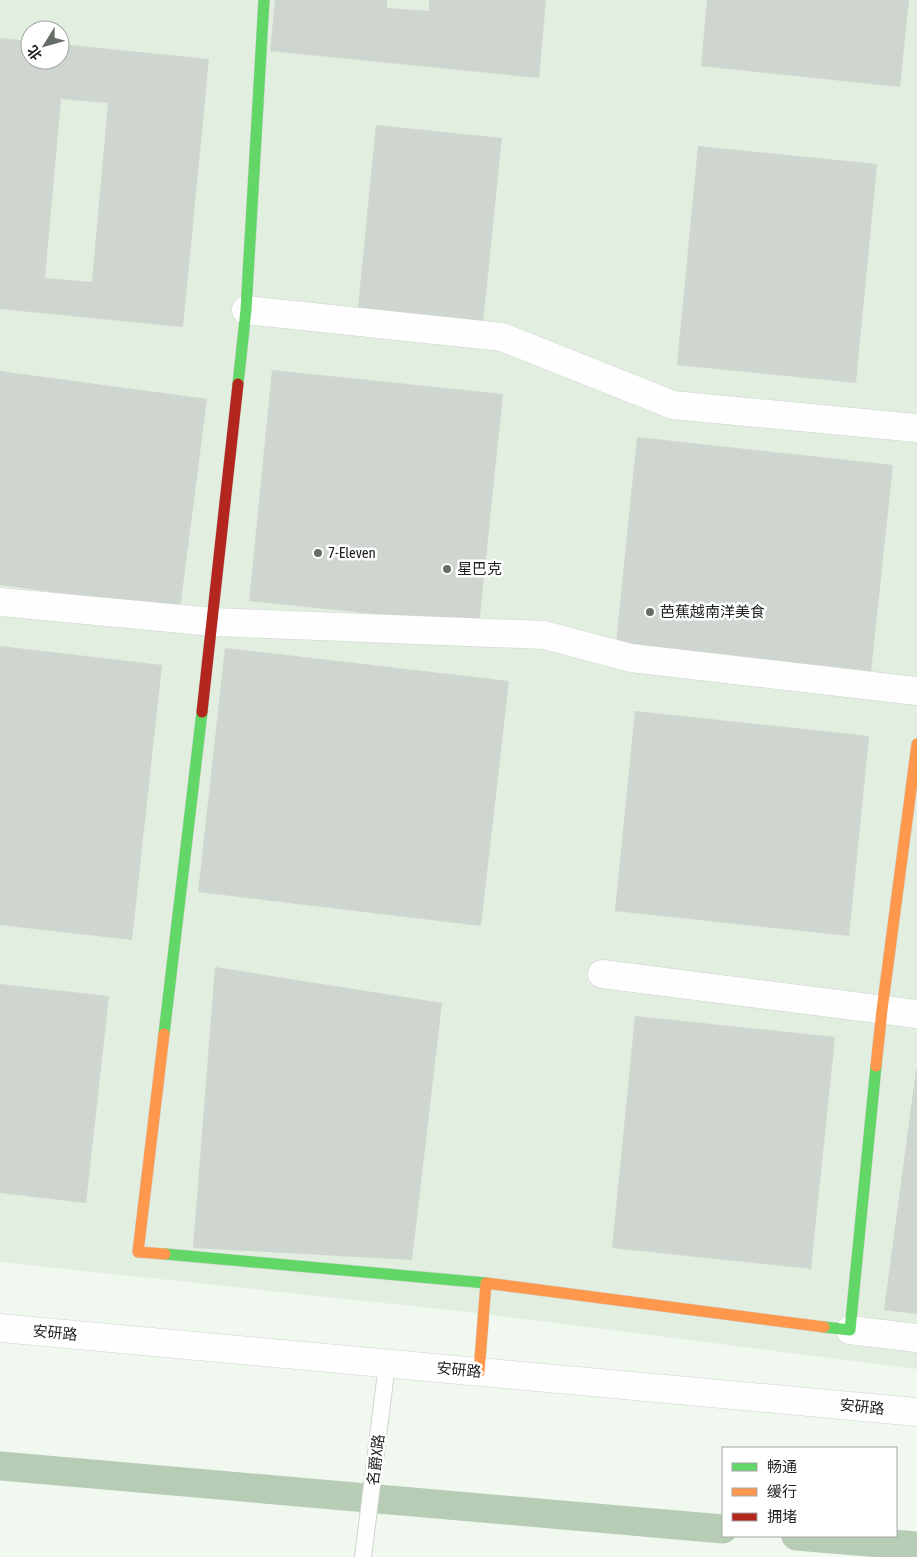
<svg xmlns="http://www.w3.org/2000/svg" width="917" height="1557" font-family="'Asap Condensed','Noto Sans SC',sans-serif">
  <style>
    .built { fill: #e1eee0; fill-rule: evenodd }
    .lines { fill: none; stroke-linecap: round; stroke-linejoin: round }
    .canal { stroke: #b7ccb4; stroke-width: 29 }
    .building { fill: #cfd5cf; fill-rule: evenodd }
    .lane-casing { stroke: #ced5ce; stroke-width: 18 }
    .street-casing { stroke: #ced5ce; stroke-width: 29 }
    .fast-casing { stroke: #ced5ce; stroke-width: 12 }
    .slow-casing { stroke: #ced5ce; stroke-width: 12 }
    .jam-casing { stroke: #ced5ce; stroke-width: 12 }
    .lane { stroke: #fdfefd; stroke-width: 16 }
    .street { stroke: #fdfefd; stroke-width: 28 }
    .fast { stroke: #63d668; stroke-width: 11 }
    .slow { stroke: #ff974d; stroke-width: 11 }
    .jam { stroke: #b3261e; stroke-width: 11 }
    .poi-dot { fill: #666c66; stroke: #fff; stroke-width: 2 }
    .labels { text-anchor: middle; stroke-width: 5; stroke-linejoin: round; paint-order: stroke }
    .poi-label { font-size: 15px; fill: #1b201b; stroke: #fff; text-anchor: start }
    .street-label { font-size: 15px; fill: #1b201b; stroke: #fff }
  </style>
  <rect width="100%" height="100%" fill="#f0f8f0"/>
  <path class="built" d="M0,0h917v1369l-449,-57 -468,-50zM30,30h30v30h-30z"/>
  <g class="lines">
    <g class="canal">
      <path d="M0,1466l723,63"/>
      <path d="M796,1536l121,10"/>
    </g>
  </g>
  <g class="building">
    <path d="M275,0h112v8l42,3v-11h117l-7,78 -269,-27z"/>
    <path d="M707,0h202l-9,87 -199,-21z"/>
    <path d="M0,38l30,3v19h30v-16l149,15 -26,268 -183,-18zM61,99l47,4 -16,179 -47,-4z"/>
    <path d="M376,125l126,13 -21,204 -125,-14z"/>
    <path d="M698,146l179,18 -21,219 -179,-18z"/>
    <path d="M272,370l231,24 -24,231 -230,-24z"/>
    <path d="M0,371l207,28 -27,210 -180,-24z"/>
    <path d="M637,437l256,28 -22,206 -255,-28z"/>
    <path d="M0,646l162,19 -30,275 -132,-15z"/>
    <path d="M225,648l284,33 -28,245 -283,-34z"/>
    <path d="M635,711l234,25 -20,200 -234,-25z"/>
    <path d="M215,967l227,36 -30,257 -219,-12z"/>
    <path d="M0,984l109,12 -23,207 -86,-10z"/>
    <path d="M635,1016l200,21 -24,232 -199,-21z"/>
    <path d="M916,1070h1v244l-33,-4z"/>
  </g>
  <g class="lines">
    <g class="lane-casing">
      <path id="lane" d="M363,1557l24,-193"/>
    </g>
    <g class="street-casing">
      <g id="street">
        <path d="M246,310l256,27 171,68 244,23"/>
        <path d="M0,602l213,20 331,13 87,23 286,33"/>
        <path d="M602,974l315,40"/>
        <path d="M0,1328l917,84"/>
        <path d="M850,1330l67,8"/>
      </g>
    </g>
    <g class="fast-casing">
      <g id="fast">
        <path d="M238,384l8,-74 18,-310"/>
        <path d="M164,1034l38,-322"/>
        <path d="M165,1254l321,29"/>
        <path d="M824,1327l26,3 26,-264"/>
      </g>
    </g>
    <g class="slow-casing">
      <g id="slow">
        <path d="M164,1034l-26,218 27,2"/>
        <path d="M876,1066l6,-56 35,-266"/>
        <path d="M479,1372l7,-89 338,44"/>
      </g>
    </g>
    <g class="jam-casing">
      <path id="jam" d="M202,712l36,-328"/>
    </g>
    <use href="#lane" class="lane"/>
    <use href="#street" class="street"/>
    <use href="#fast" class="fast"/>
    <use href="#slow" class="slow"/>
    <use href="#jam" class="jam"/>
  </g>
  <g class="poi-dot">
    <circle cx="318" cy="553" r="5"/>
    <circle cx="447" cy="569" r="5"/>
    <circle cx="650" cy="612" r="5"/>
  </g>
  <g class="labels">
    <g class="poi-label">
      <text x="328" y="558">7-Eleven</text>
      <text x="457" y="574">星巴克</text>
      <text x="660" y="617">芭蕉越南洋美食</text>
    </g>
    <g class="street-label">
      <text transform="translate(55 1333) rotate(5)" y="5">安研路</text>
      <text transform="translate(459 1370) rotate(5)" y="5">安研路</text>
      <text transform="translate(862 1407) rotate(5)" y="5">安研路</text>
      <text transform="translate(376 1460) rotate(-83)" y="5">名爵X路</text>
    </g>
  </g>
  <rect x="722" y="1447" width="175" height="90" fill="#ffffff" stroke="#a4a6a4"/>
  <rect x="732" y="1463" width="25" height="8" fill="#63d668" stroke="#a4a6a4"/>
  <text x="767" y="1472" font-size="15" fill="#1b201b">畅通</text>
  <rect x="732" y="1488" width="25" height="8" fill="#ff974d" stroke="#a4a6a4"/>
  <text x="767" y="1497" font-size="15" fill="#1b201b">缓行</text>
  <rect x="732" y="1513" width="25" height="8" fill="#b3261e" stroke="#a4a6a4"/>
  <text x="767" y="1522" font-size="15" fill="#1b201b">拥堵</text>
  <g transform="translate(45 45) rotate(233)"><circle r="24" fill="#ffffff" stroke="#a4a6a4"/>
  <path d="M0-4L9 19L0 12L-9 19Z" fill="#666c66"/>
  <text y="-8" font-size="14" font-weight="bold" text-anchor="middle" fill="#1b201b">北</text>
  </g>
</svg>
